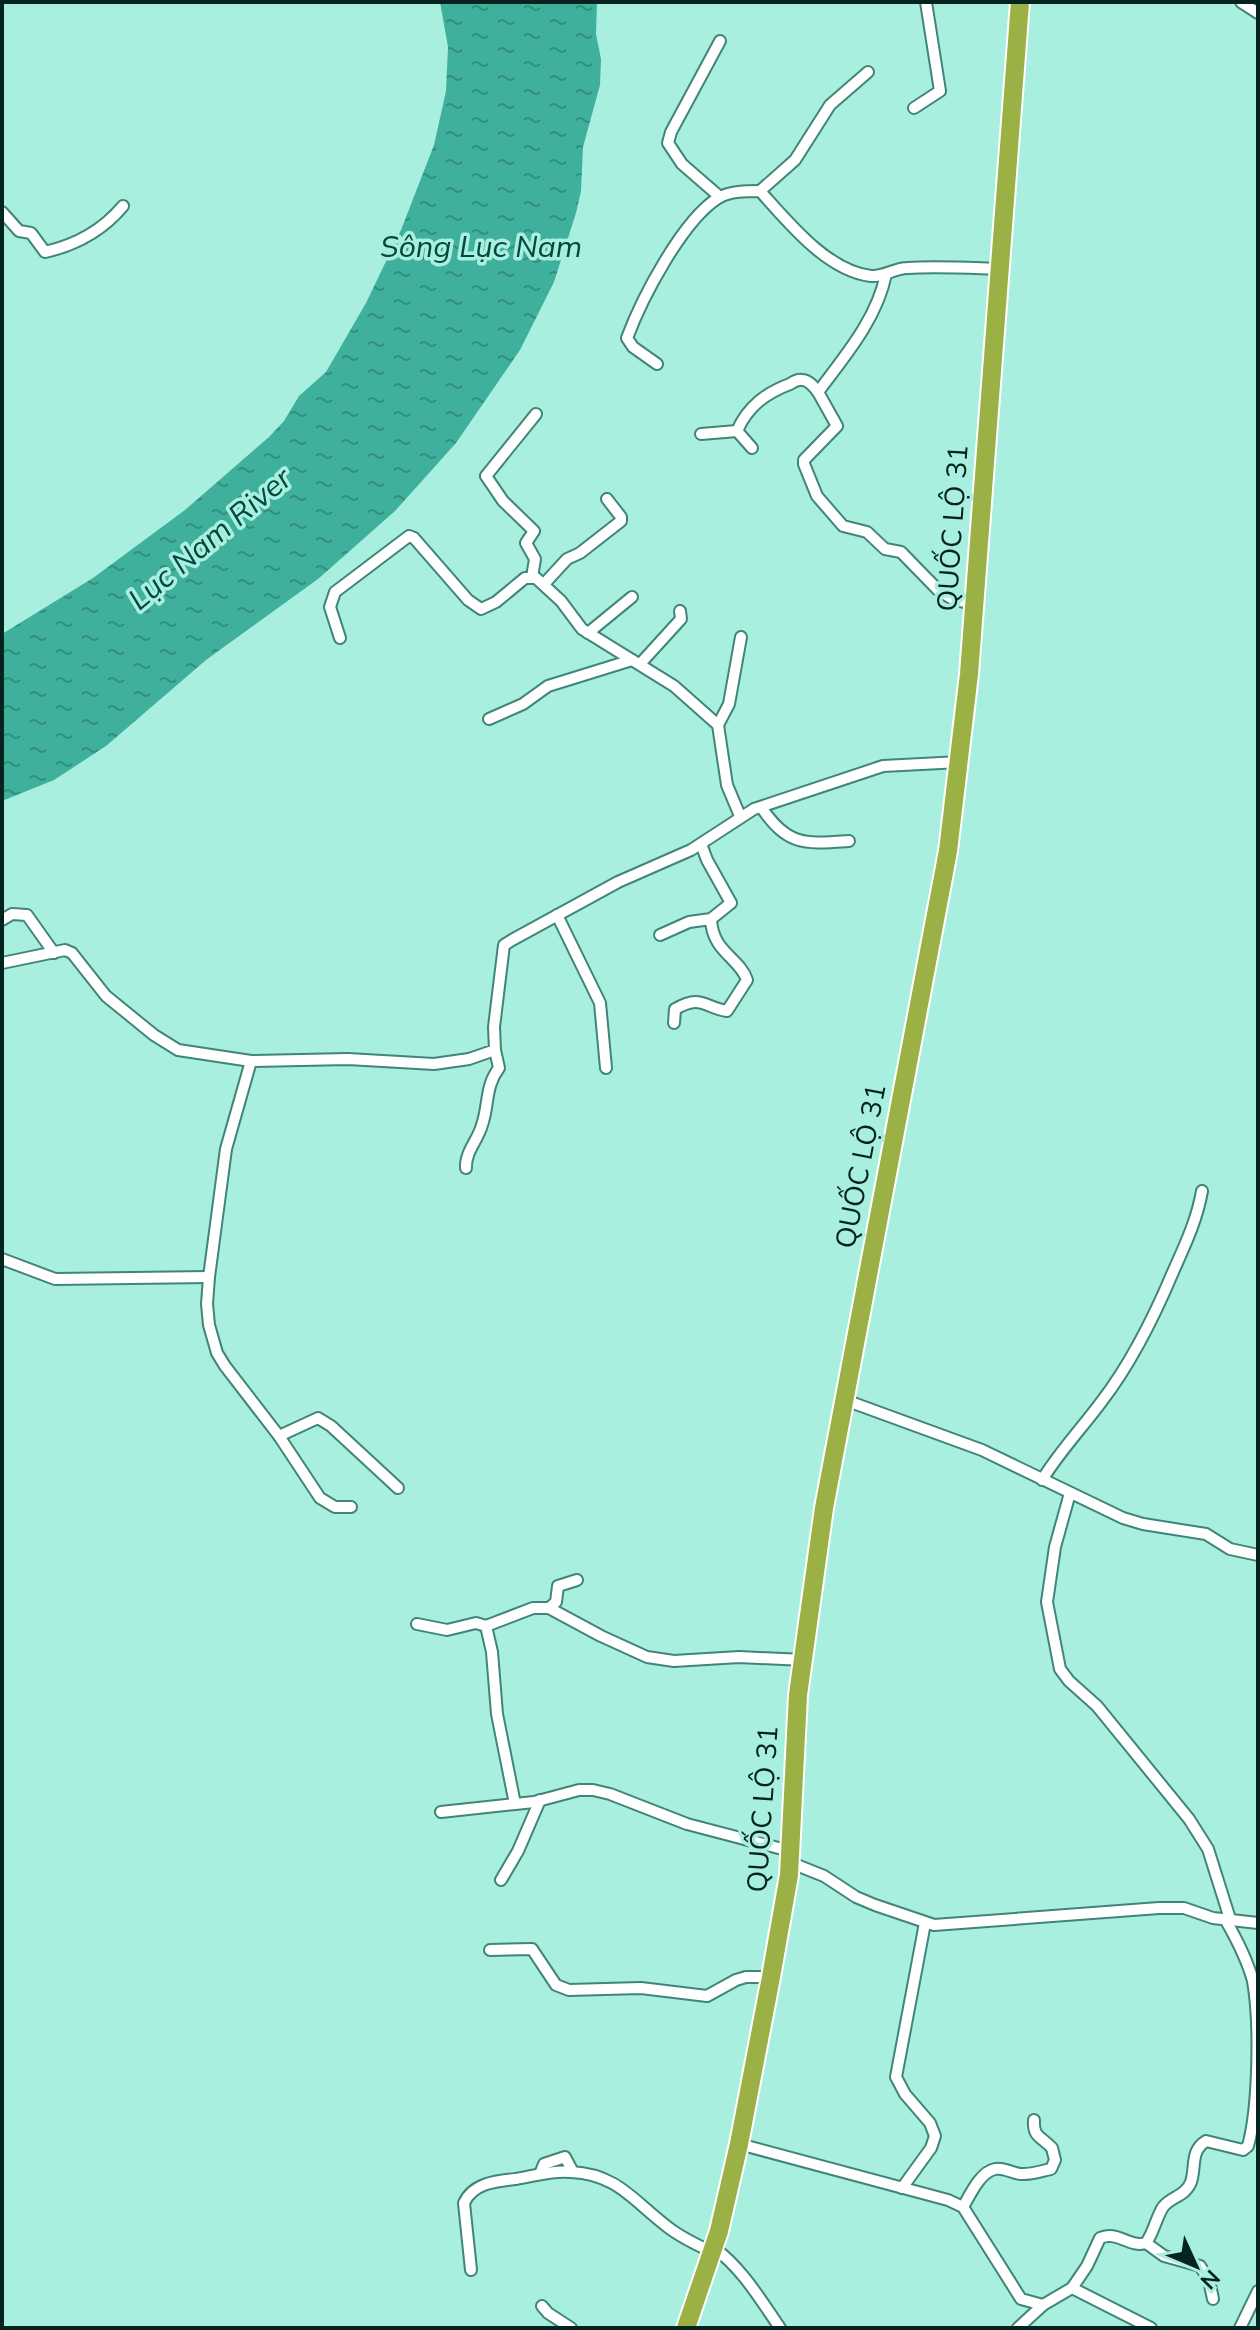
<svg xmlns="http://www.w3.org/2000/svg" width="1260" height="2330" font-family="Mulish,sans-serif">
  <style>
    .water { fill: url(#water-ripples) }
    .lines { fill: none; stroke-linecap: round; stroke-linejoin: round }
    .street-casing { stroke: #408578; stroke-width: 14 }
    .highway-casing { stroke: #fff; stroke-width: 22 }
    .street { stroke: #fff; stroke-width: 10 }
    .highway { stroke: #9bb145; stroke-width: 18 }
    .labels { text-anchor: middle; stroke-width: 7; stroke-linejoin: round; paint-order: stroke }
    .street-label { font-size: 28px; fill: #06241f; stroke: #a8efdf }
    .water-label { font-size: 30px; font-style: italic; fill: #02483e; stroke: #a8efdf }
  </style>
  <defs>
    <pattern id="water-ripples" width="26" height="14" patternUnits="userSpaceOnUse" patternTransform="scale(2)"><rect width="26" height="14" fill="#3eb09c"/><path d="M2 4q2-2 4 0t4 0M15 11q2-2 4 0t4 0" fill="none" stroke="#328f7f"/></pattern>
  </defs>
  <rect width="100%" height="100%" fill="#a8efdf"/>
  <path class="water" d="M440,2h157l-1,32 5,25 -1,26 -17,62 -2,44 -5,22 -22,69 -34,68 -64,93 -61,68 -77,68 -112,81 -100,86 -52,34 -52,21v-167l91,-56 92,-68 84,-73 15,-16 15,-25 27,-24 40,-69 35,-73 33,-85 12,-54 2,-44z"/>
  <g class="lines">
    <g class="street-casing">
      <g id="street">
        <path d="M1241,2l17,11"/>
        <path d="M914,108l26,-17 -14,-89"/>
        <path d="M760,191l35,-31 35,-55 38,-33"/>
        <path d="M720,197l-38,-33 -14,-21 3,-11 49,-91"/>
        <path d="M2,212l17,19 12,2 14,19c31,-7 58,-22 78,-46"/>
        <path d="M886,274c-9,45 -41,82 -68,118l19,34 -33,34v4l13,32 26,30 24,6 18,17 16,3 37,38 13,8 23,7"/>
        <path d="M657,364l-24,-17 -6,-9c15,-40 55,-117 91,-140 12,-7 29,-7 42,-7 28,31 67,80 111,85 13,1 24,-8 36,-8 31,-2 62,0 93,1"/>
        <path d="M701,434l36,-3"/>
        <path d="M752,448l-15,-17c11,-25 29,-38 53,-47 3,-2 9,-5 12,-4 7,0 12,7 16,12"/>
        <path d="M532,577l3,-18 -9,-16 8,-12 -31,-30 -17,-25 50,-62"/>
        <path d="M544,584l23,-25 13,-6 41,-32v-4l-14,-18"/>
        <path d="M588,633l44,-36"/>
        <path d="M340,638l-10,-31 5,-15 74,-56 5,2 54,62 13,9 15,-7 29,-24h11l25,23 21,28 92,57 44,39 9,60 13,31"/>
        <path d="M640,664l41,-45 -1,-8"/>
        <path d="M489,719l34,-15 25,-18 84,-26"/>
        <path d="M718,725l11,-21 12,-67"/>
        <path d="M761,807c27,39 42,37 88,34"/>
        <path d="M557,915l43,88 6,65"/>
        <path d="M2,920l10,-6 15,1 27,38"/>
        <path d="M660,935l29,-13 22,-3 20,-16 -24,-43 -6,-16"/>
        <path d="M2,963l63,-13 7,3 34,43 48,39 24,15 73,11 97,-2 86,5 35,-5 26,-9 -1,-23 10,-82 8,-5 106,-58 73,-32 63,-41 129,-43 77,-4"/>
        <path d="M674,1023l1,-14c27,-15 28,-2 52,2l20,-31c-7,-22 -35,-28 -36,-61"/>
        <path d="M251,1061l-25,88 -17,128 -2,27 2,21 8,28 8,13 54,70 41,62 15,9h16"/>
        <path d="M466,1168c-1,-16 12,-28 16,-43 7,-20 3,-39 17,-57l-4,-18"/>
        <path d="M2,1259l53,20 154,-2"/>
        <path d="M845,1400l137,50 141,68 20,6 63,10 24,15 28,6"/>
        <path d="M279,1436l39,-18 13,8 67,62"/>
        <path d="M1042,1480c18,-29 40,-52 60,-79 30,-39 52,-84 71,-129 12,-27 24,-52 29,-81"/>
        <path d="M1070,1493l-15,54 -8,55 13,67 9,12 28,25 92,113 19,30 22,70"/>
        <path d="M549,1608l52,28 46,21 27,4 65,-4 65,3"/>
        <path d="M417,1624l30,6 29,-7 10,3 6,26 5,62 18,90 19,-2 45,-12h14l17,4 77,30 103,27"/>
        <path d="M486,1626l47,-18h16l7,-6 2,-16 19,-6"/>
        <path d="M441,1812l74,-8"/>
        <path d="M789,1862l35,14 32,21 19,8 59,20 225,-17h25l29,10 45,5"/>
        <path d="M501,1880l17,-29 22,-51"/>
        <path d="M490,1950l42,-1 24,36 13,5 72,-2 66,8 29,-16 10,-3h25"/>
        <path d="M739,2144l209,56 15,7 58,92 22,6 -25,23"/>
        <path d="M540,2174l4,-10 21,-7 8,15"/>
        <path d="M902,2188l29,-40 4,-12 -5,-13 -25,-29 -9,-17 29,-154"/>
        <path d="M963,2207c7,-12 17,-35 32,-38 8,-2 17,4 25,5 11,1 21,-3 31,-5l4,-9 -3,-12c-11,-12 -19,-10 -18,-28"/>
        <path d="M1146,2243l18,13 36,10 9,14 4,19"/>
        <path d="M713,2247c29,21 47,52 67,81"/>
        <path d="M471,2270l-7,-67c9,-20 32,-22 52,-24 18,-3 37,-9 55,-7 47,2 63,30 98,56 13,10 28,17 43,24"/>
        <path d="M1072,2288l79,40"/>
        <path d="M1043,2305l29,-17 15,-22 13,-28c17,-8 29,10 46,5 8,-11 10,-25 17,-36 8,-11 22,-10 28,-25 5,-15 -1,-31 15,-41l37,9 5,-4c11,-40 12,-125 5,-165 -6,-22 -17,-43 -28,-62"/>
        <path d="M542,2306l6,7 23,15"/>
        <path d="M1240,2328l18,-37"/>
      </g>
    </g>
    <g class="highway-casing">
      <path id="highway" d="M686,2328l33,-97 20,-87 32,-167 18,-102 9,-180 26,-187 124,-657 21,-177 51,-672"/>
    </g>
    <use href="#street" class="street"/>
    <use href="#highway" class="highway"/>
  </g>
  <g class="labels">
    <g class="street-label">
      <text transform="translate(952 528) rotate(-86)" y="10">QUỐC LỘ 31</text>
      <text transform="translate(860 1166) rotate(-79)" y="10">QUỐC LỘ 31</text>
      <text transform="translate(762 1809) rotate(-86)" y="10">QUỐC LỘ 31</text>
    </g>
    <g class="water-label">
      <text x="481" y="257">Sông Lục Nam</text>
      <text transform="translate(210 539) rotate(-40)" y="10">Lục Nam River</text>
    </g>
  </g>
  <rect width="1260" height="2330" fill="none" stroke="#06241f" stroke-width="8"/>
  <g transform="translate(1196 2266) rotate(134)" stroke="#a8efdf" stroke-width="6" paint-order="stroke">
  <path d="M0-6L14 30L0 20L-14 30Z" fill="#06241f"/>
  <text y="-12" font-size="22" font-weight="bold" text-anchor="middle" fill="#06241f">N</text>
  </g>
</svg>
